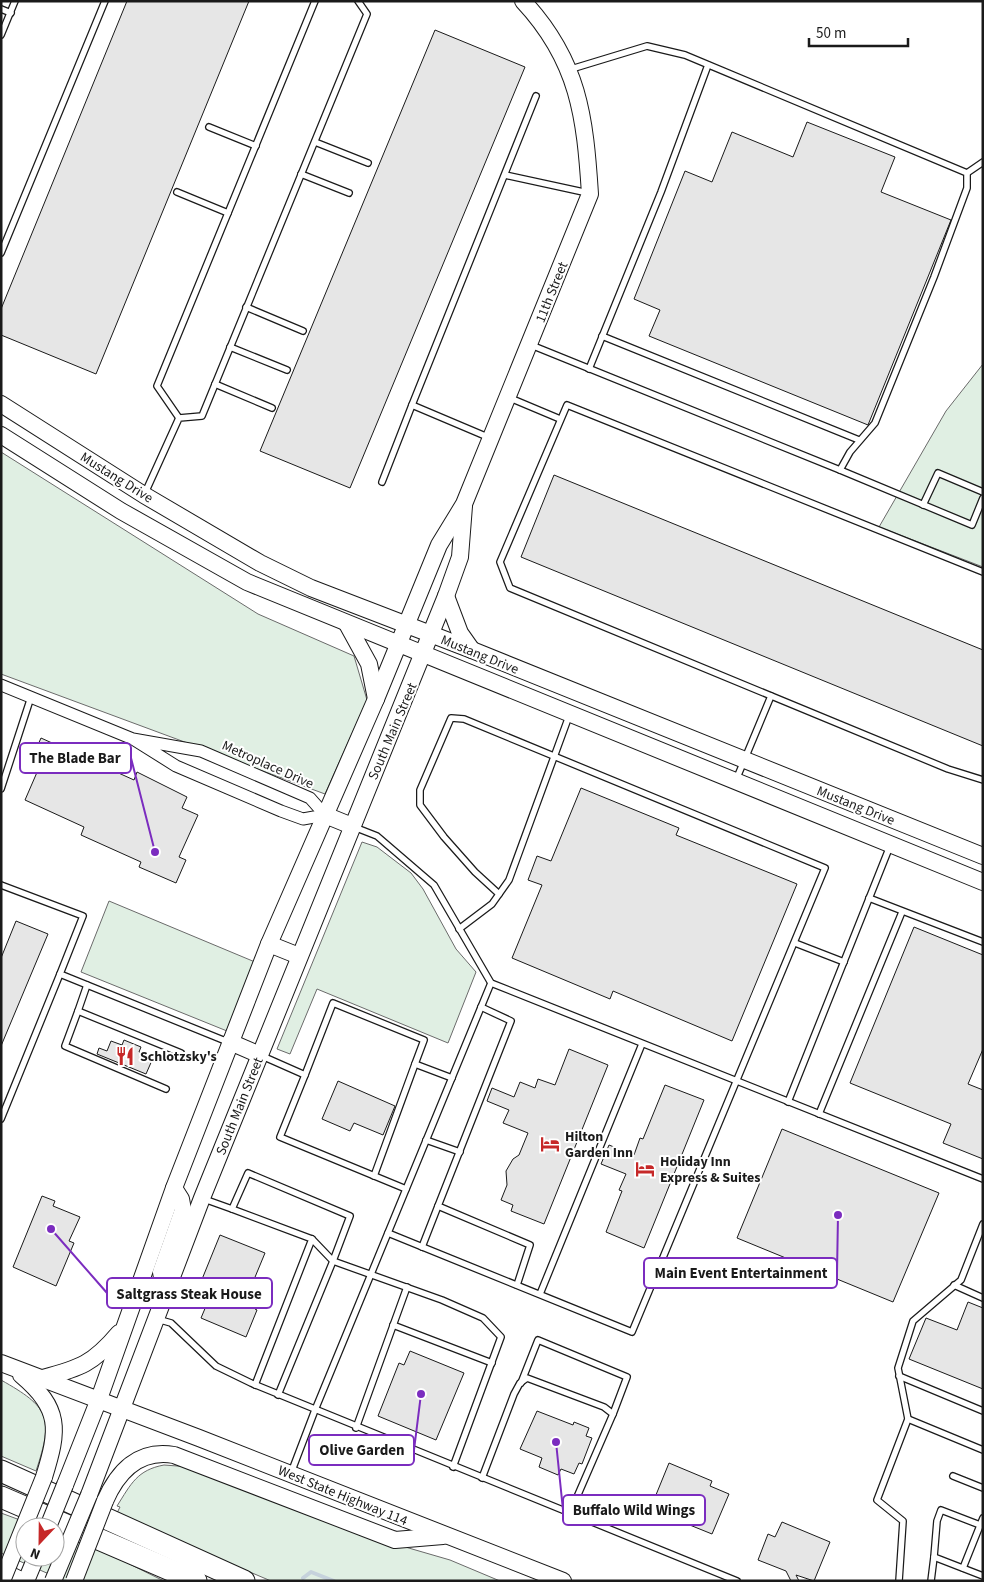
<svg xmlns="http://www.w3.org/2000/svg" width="984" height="1582" font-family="'Source Sans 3',sans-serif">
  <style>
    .green { fill: #e0efe3; stroke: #6a6a6a }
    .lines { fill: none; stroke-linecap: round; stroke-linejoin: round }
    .stream { stroke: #c6d2dc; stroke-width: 4 }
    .building { fill: #e6e6e6; stroke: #1a1a1a }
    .lane-casing { stroke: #1a1a1a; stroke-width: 8 }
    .street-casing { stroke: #1a1a1a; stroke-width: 13 }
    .secondary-casing { stroke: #1a1a1a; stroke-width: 18 }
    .highway-casing { stroke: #1a1a1a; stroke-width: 23 }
    .lane { stroke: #fff; stroke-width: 5.5 }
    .street { stroke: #fff; stroke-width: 11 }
    .secondary { stroke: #fff; stroke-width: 16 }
    .highway { stroke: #fff; stroke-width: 21 }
    .secondary-bridge-casing { stroke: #1a1a1a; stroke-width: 18; stroke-linecap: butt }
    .secondary-bridge { stroke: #fff; stroke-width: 16 }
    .labels { text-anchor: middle; stroke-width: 4; stroke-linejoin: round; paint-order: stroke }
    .street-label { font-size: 14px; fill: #1a1a1a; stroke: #fff }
    .poi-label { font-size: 14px; font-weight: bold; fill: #1a1a1a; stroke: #fff; text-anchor: start }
    .leader { fill: none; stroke: #7b2cbf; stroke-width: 2 }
    .callout-dot { fill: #7b2cbf; stroke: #fff; stroke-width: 2 }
    .callout { fill: #fff; stroke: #7b2cbf; stroke-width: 2 }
    .callout-label { font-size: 15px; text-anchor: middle; font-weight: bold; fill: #1a1a1a }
  </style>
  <rect width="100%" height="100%" fill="#fff"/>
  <g class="green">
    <path d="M983,364v203l-104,-40 67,-116z"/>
    <path d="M1,452l257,162 96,42 13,44 -42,94 -324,-120z"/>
    <path d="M362,842l15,5 34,26 12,16 33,60 20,23 -28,71 -131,-54 -27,65 -13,-5z"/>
    <path d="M109,901l146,61 -28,69 -146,-59z"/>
    <path d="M1,1380c48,27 53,37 35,91l-35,-15z"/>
    <path d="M164,1465l27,2 197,75 62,18 50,21h-229l-155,-66 4,-8 -3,-1c14,-22 20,-36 47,-41z"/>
    <path d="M1,1513l38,14h-14v30h30v-24l46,17 63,31h-99l-64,-28z"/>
  </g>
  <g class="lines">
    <path class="stream" d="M303,1578l8,-6 23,9"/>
  </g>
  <g class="building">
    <path d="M127,1h122l-153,373 -95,-39v-26z"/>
    <path d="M435,30l90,37 -175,421 -90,-37z"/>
    <path d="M807,122l88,35 -14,35 70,28 -83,205 -219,-89 11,-26 -26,-11 51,-128 27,11 20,-50 61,25z"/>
    <path d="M554,475l429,175v96l-462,-189z"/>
    <path d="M41,738l93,42 3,-8 50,25 -5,11 16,7 -19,42 7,3 -10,23 -37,-16 2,-5 -60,-27 3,-8 -59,-27 13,-30 -9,-5z"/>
    <path d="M581,788l98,40 -3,7 121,49 -65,157 -119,-50 -3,8 -98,-41 30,-73 -14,-5 9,-24 14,5z"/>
    <path d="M16,921l32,13 -47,112v-88z"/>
    <path d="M914,927l69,28v94l-15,35 15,6v69l-40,-16 8,-19 -101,-41z"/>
    <path d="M124,1040l17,7 -2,5 14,6 -7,16 -49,-20 2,-6 8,3 4,-10 11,4z"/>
    <path d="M569,1049l39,16 -64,159 -33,-13 2,-6 -12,-5 6,-15 -1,-14 7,-12 6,-4 9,-22 -25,-10 6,-13 -22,-9 5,-13 22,9 6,-15 15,6 3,-9 17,6z"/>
    <path d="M338,1081l57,25 -12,29 -29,-12 -4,8 -28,-12z"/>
    <path d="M665,1085l39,15 -60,148 -38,-16 16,-41 -3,-1 7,-16 -25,-10 8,-19 25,10 6,-17 3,1z"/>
    <path d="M782,1129l157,64 -46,109 -156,-64z"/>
    <path d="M42,1196l13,5 -2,5 27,11 -11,24 5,2 -18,43 -43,-19z"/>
    <path d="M220,1235l45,18 -12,29 5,2 -6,14 6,3 -3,8 2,1 -11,27 -45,-19 8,-19 -13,-5z"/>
    <path d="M968,1302l15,6v81l-74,-30 17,-41 31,12z"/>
    <path d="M410,1351l54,22 -28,67 -58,-24 21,-53 5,2z"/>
    <path d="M537,1411l36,14 1,-3 15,6 -3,8 6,2 -10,26 -3,-1 -5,11 -13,-5 -3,6 -19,-8 3,-9 -22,-9z"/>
    <path d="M669,1463l43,18 -2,5 19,8 -17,40 -42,-17 -2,3 -19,-8z"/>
    <path d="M782,1522l48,20 -16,39 -18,-6 3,6h-8l-5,-10 -28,-11 10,-26 7,3z"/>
  </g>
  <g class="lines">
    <g class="lane-casing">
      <g id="lane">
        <path d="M1,9l10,4"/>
        <path d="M1,35l14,-34"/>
        <path d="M209,127l47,19"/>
        <path d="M315,142l53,21"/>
        <path d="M967,173l16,-11"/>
        <path d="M301,174l48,19"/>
        <path d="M505,175l83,18"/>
        <path d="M177,192l51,21"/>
        <path d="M1,253l104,-252"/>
        <path d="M246,307l57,24"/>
        <path d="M602,336l257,104"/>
        <path d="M531,345l309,125 10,-18 25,-29 59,-146 33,-89v-15l-282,-118 -38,-9 -79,24"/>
        <path d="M230,347l57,23"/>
        <path d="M589,369l72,-177 47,-127"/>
        <path d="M215,384l57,24"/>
        <path d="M510,398l50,21"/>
        <path d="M412,405l124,-309"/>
        <path d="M179,418l-22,-32 158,-385"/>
        <path d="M840,470l132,55 11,-27"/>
        <path d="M382,482l30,-77 78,33"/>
        <path d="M145,493l34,-75 23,-2 165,-402 -9,-13"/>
        <path d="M923,505l15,-32 45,19"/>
        <path d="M983,572l-416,-167 -67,157 10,26 438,181 35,11"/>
        <path d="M736,780l35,-84"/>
        <path d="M1,789l30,-92"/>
        <path d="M354,827l23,9 57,49 57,98 492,196"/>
        <path d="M1,885l82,31 -23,58 168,68"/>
        <path d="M869,898l114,44"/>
        <path d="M459,929l33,-25 17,-24 60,-164"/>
        <path d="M795,943l49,19"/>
        <path d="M87,985l-9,26 103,42"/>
        <path d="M481,1007l30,14 -73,185 92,39 -13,40"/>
        <path d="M78,1011l-13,35 101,43"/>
        <path d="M262,1056l43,19 -25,62 126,52"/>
        <path d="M305,1075l28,-72 91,37 -9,24 37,14"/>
        <path d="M788,1102l102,-256"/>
        <path d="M819,1114l83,-202"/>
        <path d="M1,1119l59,-145"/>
        <path d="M426,1140l34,12"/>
        <path d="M374,1176l41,-112"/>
        <path d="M204,1199l28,10 16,-36 102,43 -17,45 109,39 41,18 18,19 -48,130"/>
        <path d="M232,1209l80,30 -57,146"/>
        <path d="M388,1233l244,99 193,-464 -361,-149 -13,-1 -31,72v15l24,32 31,35 24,22"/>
        <path d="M422,1247l16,-41"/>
        <path d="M954,1285l29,13"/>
        <path d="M540,1294l102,-250"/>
        <path d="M157,1319l14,4 45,43 35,17 486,198"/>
        <path d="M393,1325l99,38"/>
        <path d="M899,1376l84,35"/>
        <path d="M521,1383l17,-43 89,37 -14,37"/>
        <path d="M278,1395l55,-134 -21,-22"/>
        <path d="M908,1419l75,31"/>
        <path d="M356,1428l51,-141"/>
        <path d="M291,1473l24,-63 176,-427"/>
        <path d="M953,1476l30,12"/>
        <path d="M482,1478l32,-84 6,-11 7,-5 77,29 9,7 -43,99"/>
        <path d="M980,1525l-39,-15 -4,11 -3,36 49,19"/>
        <path d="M963,1568l20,-50"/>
        <path d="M899,1581l4,-60 -26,-21 31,-81 -10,-51 15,-47 48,-41 22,-56"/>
        <path d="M931,1581l3,-24"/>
      </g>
    </g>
    <g class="street-casing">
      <path id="street" d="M1,685l132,54 43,27 105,45 22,8 22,-4 -15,-17 -109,-47 -68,-12"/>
    </g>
    <g class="secondary-casing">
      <g id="secondary">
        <path d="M1,404l143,91 116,68 51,25 161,62 511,206"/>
        <path d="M1,435l120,76 126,71 736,300"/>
        <path d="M446,596l14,37 12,17"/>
        <path d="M347,624l22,40 7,35"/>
        <path d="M325,815l27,11"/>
        <path d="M269,944l30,12"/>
        <path d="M230,1042l30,13"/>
        <path d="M165,1294l-4,-22 22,-62 -2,-11 -7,-11"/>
        <path d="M1,1363l198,75 364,143"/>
        <path d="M21,1375c40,34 38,54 23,102"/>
        <path d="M43,1378c37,-10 50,-14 76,-45"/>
        <path d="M65,1485l34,-86 75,-211 95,-244 107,-245 63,-154 25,-41 126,-310c-5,-77 -11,-133 -67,-193"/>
        <path d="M89,1495l113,-297 244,-602 14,-39 4,-51"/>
        <path d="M105,1501c13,-30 34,-52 69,-46l221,85 48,-4"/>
        <path d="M26,1581l10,-24"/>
      </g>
    </g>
    <g class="highway-casing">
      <g id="highway">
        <path d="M1,1471l243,110"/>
        <path d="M1,1497l195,84"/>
        <path d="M1,1573l16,8"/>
      </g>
    </g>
    <use href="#lane" class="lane"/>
    <use href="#street" class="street"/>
    <use href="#secondary" class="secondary"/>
    <use href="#highway" class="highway"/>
    <g class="secondary-bridge-casing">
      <g id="secondary-bridge">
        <path d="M48,1527l17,-42"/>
        <path d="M2,1581l42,-104"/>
        <path d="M53,1581l36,-86"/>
        <path d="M74,1581l31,-80"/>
      </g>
    </g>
    <use href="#secondary-bridge" class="secondary-bridge"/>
  </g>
  <defs>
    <g id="restaurant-bare" transform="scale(1.5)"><path d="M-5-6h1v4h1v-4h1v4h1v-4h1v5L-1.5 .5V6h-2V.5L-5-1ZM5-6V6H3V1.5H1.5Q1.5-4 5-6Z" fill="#c62828" stroke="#fff" stroke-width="2.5" paint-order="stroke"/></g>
    <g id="hotel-bare" transform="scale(1.5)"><path d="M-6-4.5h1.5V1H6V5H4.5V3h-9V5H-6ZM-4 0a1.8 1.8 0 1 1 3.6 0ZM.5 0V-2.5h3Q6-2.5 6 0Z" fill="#c62828" stroke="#fff" stroke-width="2.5" paint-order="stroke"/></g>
  </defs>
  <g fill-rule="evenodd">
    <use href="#restaurant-bare" x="125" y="1056"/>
    <use href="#hotel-bare" x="550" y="1144"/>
    <use href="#hotel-bare" x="645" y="1169"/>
  </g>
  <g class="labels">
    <g class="street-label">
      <text transform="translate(551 292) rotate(-68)" y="5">11th Street</text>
      <text transform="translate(117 477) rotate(32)" y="5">Mustang Drive</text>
      <text transform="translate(480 654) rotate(22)" y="5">Mustang Drive</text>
      <text transform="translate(392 731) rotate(-67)" y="5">South Main Street</text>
      <text transform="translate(268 764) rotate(24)" y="5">Metroplace Drive</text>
      <text transform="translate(856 805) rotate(22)" y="5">Mustang Drive</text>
      <text transform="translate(239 1106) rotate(-68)" y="5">South Main Street</text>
      <text transform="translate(343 1495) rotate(22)" y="5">West State Highway 114</text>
    </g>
    <g class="poi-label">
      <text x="140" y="1061">Schlotzsky's</text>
      <text x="565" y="1141">Hilton<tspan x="565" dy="16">Garden Inn</tspan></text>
      <text x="660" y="1166">Holiday Inn<tspan x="660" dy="16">Express &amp; Suites</tspan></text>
    </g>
  </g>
  <path class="leader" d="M155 852L131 758M838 1215L837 1273M51 1229L107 1293M421 1394L414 1450M556 1442L563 1510"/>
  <g class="callout-dot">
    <circle cx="155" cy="852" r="5"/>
    <circle cx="838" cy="1215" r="5"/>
    <circle cx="51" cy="1229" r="5"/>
    <circle cx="421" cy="1394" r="5"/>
    <circle cx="556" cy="1442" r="5"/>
  </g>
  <g class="callout">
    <rect x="20" y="743" width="111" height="30" rx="5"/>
    <rect x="644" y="1258" width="193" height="30" rx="5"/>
    <rect x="107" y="1278" width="165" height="30" rx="5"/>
    <rect x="309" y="1435" width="105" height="30" rx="5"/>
    <rect x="563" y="1495" width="142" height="30" rx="5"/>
  </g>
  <g class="callout-label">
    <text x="75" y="763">The Blade Bar</text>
    <text x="741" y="1278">Main Event Entertainment</text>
    <text x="189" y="1299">Saltgrass Steak House</text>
    <text x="362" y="1455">Olive Garden</text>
    <text x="634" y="1515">Buffalo Wild Wings</text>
  </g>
  <rect width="984" height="1582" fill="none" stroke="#1a1a1a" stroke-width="5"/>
  <g transform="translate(40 1542) rotate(202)"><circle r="24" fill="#ffffff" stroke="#a3a3a3"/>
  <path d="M0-4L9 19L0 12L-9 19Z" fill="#c62828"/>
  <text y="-8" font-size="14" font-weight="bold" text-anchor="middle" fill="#1a1a1a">N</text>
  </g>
  <path d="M809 38v8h99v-8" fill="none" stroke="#1a1a1a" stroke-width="2.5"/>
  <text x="816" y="38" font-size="15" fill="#1a1a1a" stroke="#ffffff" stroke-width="4" paint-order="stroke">50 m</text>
</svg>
